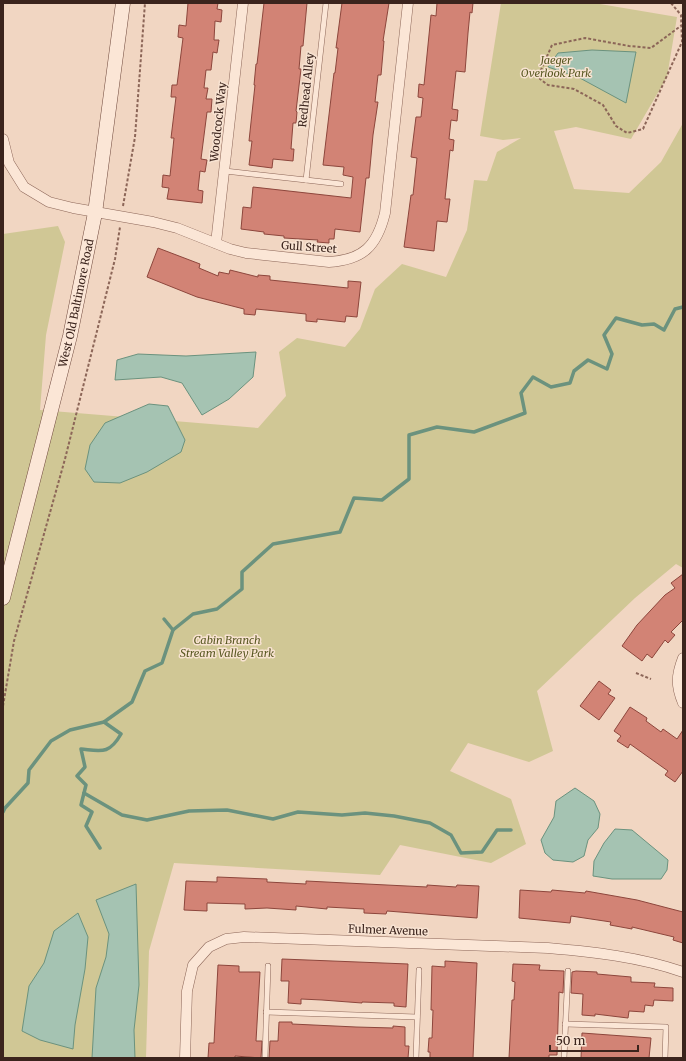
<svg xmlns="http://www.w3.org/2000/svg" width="686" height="1061" font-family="Merriweather,serif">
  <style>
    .green { fill: #d0c795 }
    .water { fill: #a5c3b2; stroke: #6b927e }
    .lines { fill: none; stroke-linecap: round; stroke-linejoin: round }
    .stream { stroke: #6b927e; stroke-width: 3.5 }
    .building { fill: #d28375; stroke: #8d463c }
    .lane-casing { stroke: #8c6658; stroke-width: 6 }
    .street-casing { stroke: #8c6658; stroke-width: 11 }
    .secondary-casing { stroke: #6e473b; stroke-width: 15 }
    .path { stroke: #8c6658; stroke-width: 2; stroke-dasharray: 3 2; stroke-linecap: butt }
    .lane { stroke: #fbe6d6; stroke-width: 5 }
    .street { stroke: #fbe6d6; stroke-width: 10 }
    .secondary { stroke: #fbe6d6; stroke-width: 14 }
    .labels { text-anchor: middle; stroke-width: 3; stroke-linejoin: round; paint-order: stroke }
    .park-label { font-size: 11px; font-style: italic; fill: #595822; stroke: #f8e3d2 }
    .street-label { font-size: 11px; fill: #3b241d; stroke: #f8e3d2 }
  </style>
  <rect width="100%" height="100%" fill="#f1d6c2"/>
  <path class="green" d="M501,3h93l83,14 -10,60 -36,62 -55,-12 -22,4 20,58 55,4 32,-31 22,-39v445l-7,-4 -41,34 -98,93 16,60 -24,11 -61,-19 -18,28 61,28 15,45 -35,19 -91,-18 -20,30 -206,-12 -25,88 -3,107h-143v-824l55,-8 7,16 -19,93 -6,75 218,18 28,-32 -7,-44 18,-14 48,9 15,-18 15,-40 27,-25 44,13 21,-47 7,-50 13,1 10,-29 24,-14 -18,2 -23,-4z"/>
  <g class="water">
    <path d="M592,50l44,2 -10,51 -48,-26 -30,-10 10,-14z"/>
    <path d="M256,352l-3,25 -24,22 -27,16 -20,-32 -21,-6 -46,3 2,-20 21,-6 48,2z"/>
    <path d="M149,404l19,2 17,34 -4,12 -34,20 -27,11 -26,-1 -9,-13 5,-24 15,-22z"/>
    <path d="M575,788l19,13 6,13 -2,14 -10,12 -4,16 -11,6 -20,-2 -8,-7 -4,-13 13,-23 2,-16z"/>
    <path d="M615,829l17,1 36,30 -1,10 -6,9h-49l-19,-3 1,-15 10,-18z"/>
    <path d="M136,884l3,101 -5,45 1,28h-43l4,-70 10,-31 3,-23 -13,-34z"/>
    <path d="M78,913l10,24 -3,32 -10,56 -2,24 -33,-9 -18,-9 7,-45 15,-23 10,-32z"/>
  </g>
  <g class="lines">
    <g class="stream">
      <path d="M164,619l9,11"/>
      <path d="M84,793l38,22 25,5 42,-9 38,-1 46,9 25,-7 44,3 23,-2 29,3 36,7 21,12 10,18 21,-1 15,-22h14"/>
      <path d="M3,812l2,-4 23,-25 1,-13 22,-29 19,-11 34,-8 28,-20 13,-31 17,-8 11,-33 20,-16 24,-5 25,-20v-17l31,-28 67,-12 14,-34 28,2 27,-21v-44l28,-8 37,5 51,-19 -4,-20 12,-16 18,10 19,-4 4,-12 14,-11 19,9 5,-15 -8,-19 12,-17 26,7 12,-1 10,6 11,-21 8,-2"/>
      <path d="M100,848l-14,-22 6,-14 -11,-7 5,-20 -9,-9 8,-9 -4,-18c20,2 28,6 40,-15l-17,-12"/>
    </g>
  </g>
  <g class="building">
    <path d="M188,3h30l-1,6 5,1 -1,12 -6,-1 -1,19h5l-2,13 -4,-1 -2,18h-5l-2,18h4l-2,11h6l-1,13h-4l-6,47 6,1 -2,12 -5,-1 -2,19 5,1 -1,12 -35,-4 2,-11 -7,-1 1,-12 7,1 4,-38h-3l5,-41h-5l1,-12h5l6,-47 -5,-1 1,-12 7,1z"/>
    <path d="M264,3h43l-4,43h-2l-2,23h2l-5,42 1,1 -1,11h-3l-2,26h3l-1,12 -20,-2 -1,9 -23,-3 3,-24h-3l6,-56h-1l2,-21h1z"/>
    <path d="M342,3h47l-6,38h1l-3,34h-3l-3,27h3l-5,33 -4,43h-3l-6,54 -25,-3 -1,10h-5v4l-12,-1 1,-2 -34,-2v-2l-20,-2v-2l-23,-3 2,-22 8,1 2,-21 98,11 2,-21 -10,-2 1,-8 -21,-2 11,-92h1l3,-25h-2z"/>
    <path d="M437,3h36l-1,10 -2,-1 -2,21 -3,39 -9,-1 -4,38 6,1 -1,11 -6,-1 -2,19 5,1 -1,11 -3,-1 -5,49h5l-3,23 -10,-1 -3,30 -30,-4 7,-52h2l4,-37 -6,-1 5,-40h5l2,-19 -5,-1 1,-13 5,1 7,-70 5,1z"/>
    <path d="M158,248l42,16 -1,4 19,8 1,-4 10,2 1,-4 28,7v-2l12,1v4l78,8v-7l13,1 -4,35 -11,-1 -1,6 -28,-3v3l-11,-1v-7l-50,-5 -1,6 -11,-1v-5l-47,-12 -50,-20z"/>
    <path d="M683,574v46l-12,12 4,3 -7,8 -3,-3 -13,18 -5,-4 -5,7 -20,-15 15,-21 28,-30 10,-7 -4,-5z"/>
    <path d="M599,681l12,9 -3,4 7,4 -16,22 -19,-14z"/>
    <path d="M630,707l17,11 -1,3 15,11 2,-3 14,10 6,-9v41l-8,11 -10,-7 3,-4 -38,-27 -2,4 -11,-7 4,-5 -7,-5z"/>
    <path d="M217,877l50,2v3l39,2v-3l121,6v-2l29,2 1,-2 22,1 -2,32 -90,-7 -1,3 -22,-1v-4l-37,-2v2l-31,-3v4l-29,-2 -22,1v-5l-38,-1v8l-23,-1 2,-29 31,1z"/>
    <path d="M520,890l31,2 1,-2 33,3 1,-2 51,9 46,12v31l-10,-3 1,-3 -42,-10v2l-22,-4 1,-3 -40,-6 -1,7 -51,-5z"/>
    <path d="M282,959l126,5 -2,43 -12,-1v-3l-32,-1v1l-40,-3 -21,-1v5l-13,-1 1,-22h-8z"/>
    <path d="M445,961l32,2 -4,95h-43v-6h-2l1,-14h3l1,-28h-2l1,-44 13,1z"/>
    <path d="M513,964l27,1 -1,5 25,1 -1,22 -4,-1 -2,63h-8v3h-40l3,-58h2l1,-18 -3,-1z"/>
    <path d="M218,965l21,1v6h21l-4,69h6l-1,17 -26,-2v2h-27l1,-15h5z"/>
    <path d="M576,971l21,1v2l34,3v5l24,1 -1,4 19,1v13l-19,-1 -1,6 -8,-1 -1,7 -15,-1 -1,7 -33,-4v2l-13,-1 1,-21 -12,-1 1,-21z"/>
    <path d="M279,1022h13v2l64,3 37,1v-2l12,1v19h4l-1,12h-139l1,-17h8z"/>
    <path d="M582,1033l69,5 -2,20h-68z"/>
  </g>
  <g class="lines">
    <g class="lane-casing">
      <g id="lane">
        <path d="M225,171l81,9 20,-177"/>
        <path d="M306,180l35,4"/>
        <path d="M266,1012l151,5"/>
        <path d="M565,1024l101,3 -1,31"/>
        <path d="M265,1058l3,-92"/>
        <path d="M416,1058l3,-88"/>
        <path d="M564,1058l4,-87"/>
      </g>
    </g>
    <g class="street-casing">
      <g id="street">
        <path d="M3,139l6,24 15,24 25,15 24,6 80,14 24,6 53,21 16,4 83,9c34,-2 48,-16 56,-49l23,-210"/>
        <path d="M216,243l27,-240"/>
        <path d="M683,658c-7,18 -7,28 0,45"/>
        <path d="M185,1058l2,-67 6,-26 16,-18 17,-8 18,-2 304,11c46,4 92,9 135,24"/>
      </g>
    </g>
    <g class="secondary-casing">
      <g id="secondary">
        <path id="s1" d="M3,598l67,-262 25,-123 28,-210"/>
      </g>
    </g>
    <g class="path">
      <path d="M671,3l10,12 1,27 -39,87 -16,4 -11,-7 -13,-21 -29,-16 -26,-4 -8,-6 1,-9 11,-25 33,-7 44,8 22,2 31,-23"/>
      <path d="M123,206l12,-69 10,-134"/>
      <path d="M636,673l15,6"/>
      <path d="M3,706l11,-65 51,-182 50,-200 5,-32"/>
    </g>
    <use href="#lane" class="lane"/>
    <use href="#street" class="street"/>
    <use href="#secondary" class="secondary"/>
  </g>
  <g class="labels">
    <g class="park-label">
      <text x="556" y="64">Jaeger<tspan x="556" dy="13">Overlook Park</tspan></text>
      <text x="227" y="644">Cabin Branch<tspan x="227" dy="13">Stream Valley Park</tspan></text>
    </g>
    <g class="street-label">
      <text transform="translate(306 90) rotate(-84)" y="4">Redhead Alley</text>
      <text transform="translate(218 122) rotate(-84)" y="4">Woodcock Way</text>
      <text transform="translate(309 247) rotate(4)" y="4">Gull Street</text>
      <text dy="4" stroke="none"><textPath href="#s1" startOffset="304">West Old Baltimore Road</textPath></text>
      <text transform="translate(388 930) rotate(2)" y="4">Fulmer Avenue</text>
    </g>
  </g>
  <rect width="686" height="1061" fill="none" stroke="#3b241d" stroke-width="8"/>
  <path d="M550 1045v6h88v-6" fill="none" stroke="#3b241d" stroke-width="2"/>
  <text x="556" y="1045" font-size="12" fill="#3b241d" stroke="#f8e3d2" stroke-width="3" paint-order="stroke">50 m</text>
</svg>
